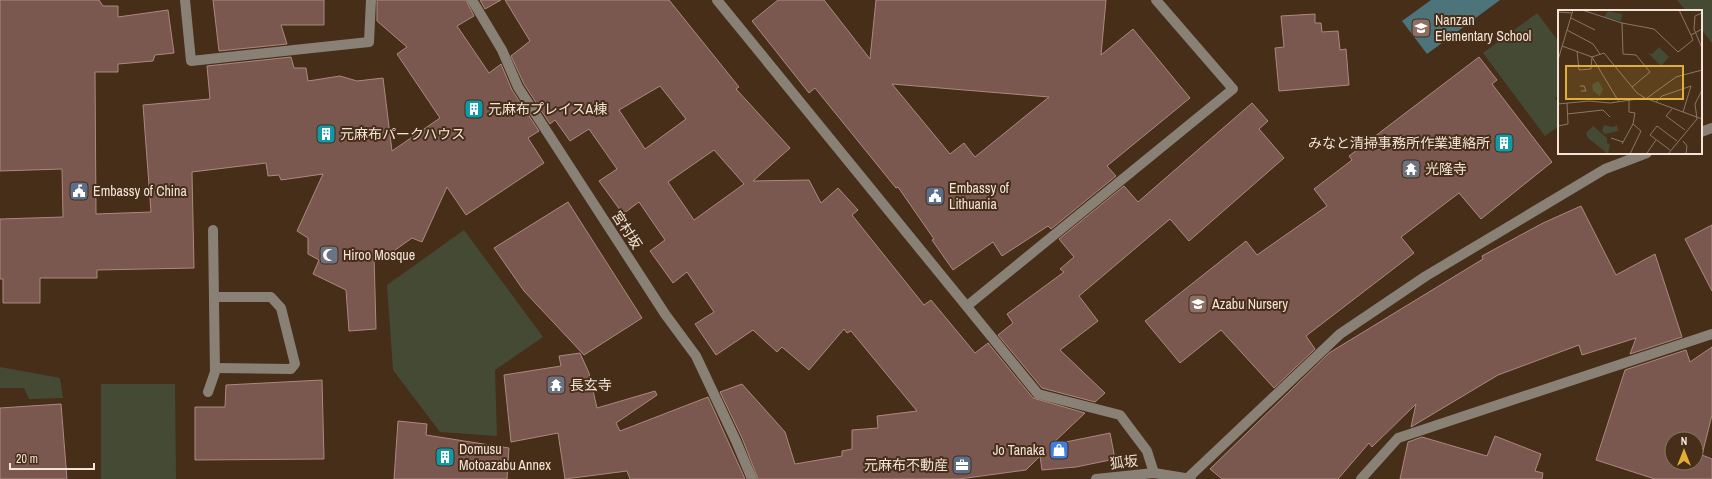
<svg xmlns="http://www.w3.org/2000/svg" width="1712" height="479" font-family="'Archivo Narrow','Noto Sans JP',sans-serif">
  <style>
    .green { fill: #454a35 }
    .water { fill: #4d747a }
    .building { fill: #7a584f; stroke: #ad887e; fill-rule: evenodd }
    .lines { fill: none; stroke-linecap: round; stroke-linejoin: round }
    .minor { stroke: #898175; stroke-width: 10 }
    .labels { text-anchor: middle; stroke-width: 4; stroke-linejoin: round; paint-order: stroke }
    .poi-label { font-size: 14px; fill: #f3e4d7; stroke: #462e19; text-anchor: start }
    .street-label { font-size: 14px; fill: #f3e4d7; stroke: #462e19 }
    .inset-road { fill: none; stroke: #8b7765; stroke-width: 1 }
    .view { fill: #e1af34; fill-opacity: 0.15; stroke: #e1af34; stroke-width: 2 }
    .inset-edge { fill: none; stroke: #f3e4d7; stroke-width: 2 }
  </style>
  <rect width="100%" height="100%" fill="#462e19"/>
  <g class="green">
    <path d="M1677,0h35v43l-11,-14v-18h-15z"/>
    <path d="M1537,13l22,29v53l-4,3 4,5v23l-14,10 -62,-83z"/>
    <path d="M464,230l79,107 -48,33 2,66 -57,-4 -47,-62 -6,-85z"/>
    <path d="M0,367l60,11 3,20 -34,1 -5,-11h-24z"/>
    <path d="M101,384h74l1,95h-75z"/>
  </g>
  <path class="water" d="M1431,0h69l-73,54 -25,-33z"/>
  <g class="building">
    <path d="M0,0h99l4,6h15v11l50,-7 6,43 -19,2 -2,6 -35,3v8h-23l1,142 55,-2 -8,-107 67,-6 -3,-33 84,-9 3,11h12l2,13 32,-5 17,5 26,-3 9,73 48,-33 -43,-64 10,-7 -30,-26v-21h89l8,16 -17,10 32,47 12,-9 11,26 27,41 -11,7 16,25 -78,52 -19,-28 -25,55 -10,-4 -28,20 -10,-3 2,74 -27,2 -3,-41 -33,-16 6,-14 -11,-6v-16l-11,-7 26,-57 -42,6 -2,-5 -11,1 -2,-13 -74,9 2,96 -97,2v8h-57v25h-37v-24h-3v-60l63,-2 -1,-48 -62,2z"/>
    <path d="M213,0h111v25h-43l6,19 -68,7z"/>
    <path d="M480,0h21l-16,9z"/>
    <path d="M505,0h164l70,87 -3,2 54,59 -37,33 56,-1 12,23 17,-15 20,22 -6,5 72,90 7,-5 44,53 13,-10 45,55 52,15 -34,32 59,-12 5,26 -39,8 -34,3 -2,-14 -14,14 -67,9h-201l-16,-41 -22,-46 22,-8 43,48 10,32 47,-8v-5l10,-2v-19l26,-2 -1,-12 40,-5 -66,-80 -4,2 -3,-4 -35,41 -27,-23 -5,5 -24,-22 -37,25 -21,-31 19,-12 -27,-40 -14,11 -23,-32 15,-11 -26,-38 -16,12 -24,-33 18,-12 -28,-40 -19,12 -15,-21 -5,4 -26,-40 -13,-28 19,-15zM660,86l26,33 -41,30 -26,-39zM714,150l30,34 -50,36 -26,-38z"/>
    <path d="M778,0h46l46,59 6,-59h230l-5,55 32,-26 57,69 -83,68 9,10 -65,53 -3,-3 -46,30 -9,-14 -40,28 -21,-30 2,-1 -36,-52 -2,1 -81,-100 -6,5 -57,-72zM892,84l157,13 -74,60 -11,-14 -14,11z"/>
    <path d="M1315,14v9h6l1,9 16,-1 2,19 6,-1 3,36 -70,6 -4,-43 9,-1 -3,-31z"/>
    <path d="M1479,57l18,23 -5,4 60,78 -71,57 -22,-26 -58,44 13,16 -108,83 9,13 -41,39 -53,-58 -41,33 -35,-42 101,-80 11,14 70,-49 -13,-17 38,-29 -3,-4z"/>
    <path d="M1252,103l16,18 -9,8 25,29 -95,83 -19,-22 -91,77 19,25 -38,29 45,43 -10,9 -53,-14 -44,-53 15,-12 -6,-9 57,-42 -4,-3 14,-12 -15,-18 65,-53 14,16z"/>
    <path d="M568,202l74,116 -58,37 -60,-64 -30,-43z"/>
    <path d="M1581,206l35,69 39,-21 27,83 -52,17 6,-16 -54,17 -3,-10 -81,30 -87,52 5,-23 -44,43 -3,-4 -31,36h-116l-12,-10 119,-116 154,-94 -1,-3 61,-33z"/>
    <path d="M1712,225v66l-27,-52z"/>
    <path d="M1712,347v68l-10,40 10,4v20h-57l-59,-19 29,-90 61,-20 4,12zM1672,439h24v24h-24z"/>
    <path d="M580,353l9,20 8,35 58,-17 2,4 -41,28 4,8 88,-34 37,82h-115l-3,-8 -62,8 -7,-46 -47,9 -7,-67 57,-9 -2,-10z"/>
    <path d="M322,380l2,79 -129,1v-53h30l1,-22z"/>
    <path d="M61,404l6,75h-67v-71z"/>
    <path d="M398,421l29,3 -1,11 83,13 -2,31h-113z"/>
    <path d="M1495,436l46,18 -6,17 8,2 -1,6h-142l8,-37 14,-5 65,19z"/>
  </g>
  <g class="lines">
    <g class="minor">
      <path d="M185,0l6,61 178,-19 2,-42"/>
      <path d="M472,0l30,50 16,37 147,227 31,42 40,85 16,38"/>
      <path d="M717,0l321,394 82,21 27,36 7,22"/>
      <path d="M1701,132l11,-4"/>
      <path d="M214,297h57l10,11 14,56 -4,5 -76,-1"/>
      <path d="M967,306l266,-217 -77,-89"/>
      <path d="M208,392l7,-20 -2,-142"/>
      <path d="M1188,478l152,-144 86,-58 179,-107 42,-16"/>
      <path d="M1096,479l58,-6 37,6"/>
      <path d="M1361,479l37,-41 314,-104"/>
    </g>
  </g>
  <defs>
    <g id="school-square" transform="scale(1)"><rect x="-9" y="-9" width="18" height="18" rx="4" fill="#8d6e63" stroke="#462e19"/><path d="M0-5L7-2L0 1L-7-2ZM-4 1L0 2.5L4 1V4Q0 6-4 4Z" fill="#fff"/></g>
    <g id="building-square" transform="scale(1)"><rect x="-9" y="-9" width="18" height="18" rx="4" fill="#0f9aa8" stroke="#462e19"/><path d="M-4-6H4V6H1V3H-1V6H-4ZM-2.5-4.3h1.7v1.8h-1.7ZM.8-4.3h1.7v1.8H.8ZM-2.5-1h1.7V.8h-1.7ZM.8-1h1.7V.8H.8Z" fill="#fff"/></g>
    <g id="temple-square" transform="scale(1)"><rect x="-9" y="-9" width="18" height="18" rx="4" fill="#6b7280" stroke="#462e19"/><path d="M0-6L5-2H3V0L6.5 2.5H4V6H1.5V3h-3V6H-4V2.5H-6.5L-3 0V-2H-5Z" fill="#fff"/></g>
    <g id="civic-square" transform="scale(1)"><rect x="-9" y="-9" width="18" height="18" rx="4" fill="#5c6f8a" stroke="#462e19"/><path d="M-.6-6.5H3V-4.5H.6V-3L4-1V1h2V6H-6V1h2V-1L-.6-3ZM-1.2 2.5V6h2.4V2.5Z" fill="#fff"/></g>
    <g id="mosque-square" transform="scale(1)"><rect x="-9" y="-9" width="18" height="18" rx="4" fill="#6b7280" stroke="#462e19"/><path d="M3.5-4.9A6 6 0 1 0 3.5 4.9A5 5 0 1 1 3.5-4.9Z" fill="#fff"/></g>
    <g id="shop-square" transform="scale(1)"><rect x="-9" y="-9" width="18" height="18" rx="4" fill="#3f7fe0" stroke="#462e19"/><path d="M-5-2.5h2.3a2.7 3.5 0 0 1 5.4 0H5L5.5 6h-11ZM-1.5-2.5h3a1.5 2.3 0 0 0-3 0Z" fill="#fff"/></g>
    <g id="office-square" transform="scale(1)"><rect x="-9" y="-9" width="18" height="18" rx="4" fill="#5c6f8a" stroke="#462e19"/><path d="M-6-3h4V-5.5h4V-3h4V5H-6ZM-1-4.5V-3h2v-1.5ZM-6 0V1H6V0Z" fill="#fff"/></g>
  </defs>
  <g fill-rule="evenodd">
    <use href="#school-square" x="1421" y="28"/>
    <use href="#building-square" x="474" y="109"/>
    <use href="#building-square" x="326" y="134"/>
    <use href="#building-square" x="1504" y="143"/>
    <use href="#temple-square" x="1411" y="169"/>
    <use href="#civic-square" x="79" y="191"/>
    <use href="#civic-square" x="935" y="196"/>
    <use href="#mosque-square" x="329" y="255"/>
    <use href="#school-square" x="1198" y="304"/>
    <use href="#temple-square" x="556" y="385"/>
    <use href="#shop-square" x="1059" y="450"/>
    <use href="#building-square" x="445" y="457"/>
    <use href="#office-square" x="962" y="465"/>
  </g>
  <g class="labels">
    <g class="poi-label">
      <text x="1435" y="25">Nanzan<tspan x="1435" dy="16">Elementary School</tspan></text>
      <text x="488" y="114">元麻布プレイスA棟</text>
      <text x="340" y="139">元麻布パークハウス</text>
      <text x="1490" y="148" text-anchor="end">みなと清掃事務所作業連絡所</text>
      <text x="1425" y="174">光隆寺</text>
      <text x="949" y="193">Embassy of<tspan x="949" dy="16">Lithuania</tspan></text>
      <text x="93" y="196">Embassy of China</text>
      <text x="343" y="260">Hiroo Mosque</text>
      <text x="1212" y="309">Azabu Nursery</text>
      <text x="570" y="390">長玄寺</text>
      <text x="459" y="454">Domusu<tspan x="459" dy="16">Motoazabu Annex</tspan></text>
      <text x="1045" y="455" text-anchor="end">Jo Tanaka</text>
      <text x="948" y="470" text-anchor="end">元麻布不動産</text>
    </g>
    <g class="street-label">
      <text transform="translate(627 230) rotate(57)" y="5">宮村坂</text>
      <text transform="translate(1124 462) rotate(-6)" y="5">狐坂</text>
    </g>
  </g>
  <g transform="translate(1558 10)">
    <rect width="144" height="144" fill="#462e19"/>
    <path d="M50,1l14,3 -1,7 -17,-4zM101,37l10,10 -8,9 -13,-13 4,1zM40,71l5,8 -3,7 -7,-5 -1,-6zM46,115l9,2 4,-2 1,6 -13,3 -3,-3zM35,116l14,12v5l3,2 -2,9 -20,-16 -2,-5z" fill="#454a35"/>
    <path class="inset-road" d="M24,0l40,13 32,6 24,23 15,-12 -2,-5M121,0l12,25 11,-6M0,2l14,1M144,3l-7,3 -1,13 8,19M13,8l24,12M64,13l1,31 13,1 14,17 -18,15M9,20l26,14 7,10M4,36l30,11 12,-4 33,40 8,5M19,41l2,19 12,-1 1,-12M34,47l27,45M0,50l15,-50M22,76h4l2,5h-5M89,88l29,-21 26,-7M71,90v12l6,1 -2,11 8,7 -11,23M98,92l6,-6 29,-10 -8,26M0,94l31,-3 21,2 35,-5 57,21M114,99l-6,7 19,14M9,104l36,-4 7,7M139,109l-2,-15 7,-14M0,116l10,-2 -1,-21M53,128l12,4M125,131l4,5 -1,8M64,134l11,-20M112,140l-20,-15 7,-9 20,15M89,143l9,-13M110,144l29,-35"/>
    <path class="view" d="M8,56h117v33h-117z"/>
    <rect width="144" height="144" class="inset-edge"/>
  </g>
  <g transform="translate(1684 451)"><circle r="19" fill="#462e19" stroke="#8b7765"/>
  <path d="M0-3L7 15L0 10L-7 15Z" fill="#e1af34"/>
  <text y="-6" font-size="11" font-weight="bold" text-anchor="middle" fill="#f3e4d7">N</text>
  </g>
  <path d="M10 463v6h84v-6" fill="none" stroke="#f3e4d7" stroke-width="2"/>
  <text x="16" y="463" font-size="12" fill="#f3e4d7" stroke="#462e19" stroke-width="3" paint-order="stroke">20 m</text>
</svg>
